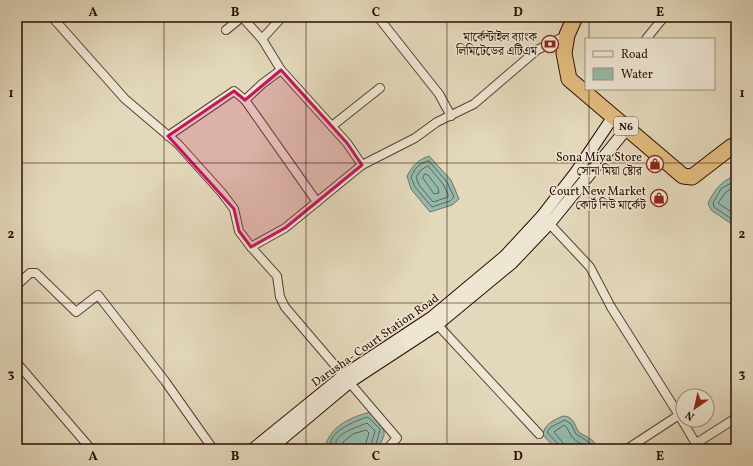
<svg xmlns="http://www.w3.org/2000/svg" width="753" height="466" font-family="Vollkorn,'Noto Serif Bengali',serif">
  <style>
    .water { fill: #95baad; stroke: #6b7468 }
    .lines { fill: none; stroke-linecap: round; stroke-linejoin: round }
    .shore { stroke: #616357; stroke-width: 1 }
    .street-casing { stroke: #5a3f30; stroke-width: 10 }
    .secondary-casing { stroke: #2d0c01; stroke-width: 13 }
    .highway-casing { stroke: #2d0c01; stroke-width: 17 }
    .street { stroke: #ede6d3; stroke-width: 8 }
    .secondary { stroke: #ede6d3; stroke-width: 11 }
    .highway { stroke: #e2bc7e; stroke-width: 15 }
    .marked { fill: #c2185b; fill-opacity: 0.2; stroke: #c2185b; stroke-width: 3; stroke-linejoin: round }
    .grid { fill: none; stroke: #2d0c01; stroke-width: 1; stroke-opacity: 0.55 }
    .labels { text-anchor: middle; stroke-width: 3; stroke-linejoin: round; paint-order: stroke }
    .shield { fill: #ede6d3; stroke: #674d40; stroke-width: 1 }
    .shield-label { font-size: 11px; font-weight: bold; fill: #2d0c01 }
    .poi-label { font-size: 12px; fill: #2d0c01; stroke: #ede6d3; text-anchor: end }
    .street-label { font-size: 12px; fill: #2d0c01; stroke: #ede6d3 }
    .neatline { fill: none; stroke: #2d0c01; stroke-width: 1.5 }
    .grid-label { font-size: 13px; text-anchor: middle; font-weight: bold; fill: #2d0c01 }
  </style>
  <rect width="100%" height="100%" fill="#e3d8bb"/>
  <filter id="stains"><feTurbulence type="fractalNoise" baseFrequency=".005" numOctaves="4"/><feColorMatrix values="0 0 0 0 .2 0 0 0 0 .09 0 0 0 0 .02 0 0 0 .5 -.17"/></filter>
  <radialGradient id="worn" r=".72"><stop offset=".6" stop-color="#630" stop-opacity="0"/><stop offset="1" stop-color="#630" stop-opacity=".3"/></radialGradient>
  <g class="water">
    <path d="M429,156l22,24 8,19 -7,6 -22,7 -19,-23 -4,-13c6,-11 11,-16 22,-20z"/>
    <path d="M736,176v51l-25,-17 -3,-7c6,-12 14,-24 28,-27z"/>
    <path d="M370,412l14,15v9l-6,13h-49l-3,-5c6,-19 26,-27 44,-32z"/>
    <path d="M563,416c12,0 11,11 17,17 5,3 10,5 14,9l1,7h-39l-13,-14c1,-11 11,-15 20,-19z"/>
  </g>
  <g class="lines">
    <g class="shore">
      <path d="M429,161l18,21 7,15 -4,4 -18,6 -17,-20 -4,-10c4,-9 9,-15 18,-16z"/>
      <path d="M428,166l15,18 5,10v3l-15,5 -14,-17 -3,-8 4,-6z"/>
      <path d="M425,174l3,1 10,13 1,5 -5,1 -11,-16z"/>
      <path d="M736,180l-15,9 -8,14 1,4 22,15"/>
      <path d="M736,185l-11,8 -7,10 18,12"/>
      <path d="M332,449c0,-2 -1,-4 -1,-6 -1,-12 28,-24 37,-26l12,12 -5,20"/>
      <path d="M337,449c0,-2 -1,-4 -1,-7 1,-9 24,-16 31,-19l8,8 -5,18"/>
      <path d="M343,449v-7l10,-8 13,-4 3,3 -5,16"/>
      <path d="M559,449l-1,-5 -11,-12 4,-5 14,-7 6,4 5,10 14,9 1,6"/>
      <path d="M565,449l-2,-6 -9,-11 10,-7c5,3 5,10 10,14 4,4 10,4 12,10"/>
    </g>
    <g class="street-casing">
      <g id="street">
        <path d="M52,17l73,82 53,45 44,49 12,16 5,22 12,16 26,29 3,21 5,10 112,131 -10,11"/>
        <path d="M242,17l20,22 19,31"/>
        <path d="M378,17l61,77 12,22"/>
        <path d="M226,30l16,-13"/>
        <path d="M262,39l20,-22"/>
        <path d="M646,39l18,-22"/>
        <path d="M245,100l17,-16 19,-14 66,73 15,22"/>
        <path d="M332,126l48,-38"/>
        <path d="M168,136l66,-45 11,9 72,102"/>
        <path d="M546,220l44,47 21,40 68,108"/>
        <path d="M251,247l34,-19 77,-63 53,-27 22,-16 37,-18 63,-54 30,-15"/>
        <path d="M17,285l13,-12h6l40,39 22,-17 67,86 48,68"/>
        <path d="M435,322l104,112"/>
        <path d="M17,363l74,86"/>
        <path d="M695,444l41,-26"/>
        <path d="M627,449l52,-34 20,34"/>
      </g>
    </g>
    <g class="secondary-casing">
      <g id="secondary">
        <path d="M253,449l91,-74 88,-58 73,-61 37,-40 34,-44 37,-55"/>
        <path d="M270,449l80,-67 87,-57 75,-62 38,-40 78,-96"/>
      </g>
    </g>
    <g class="highway-casing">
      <path id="highway" d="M575,17l-8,18 -3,18 5,26 114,97 9,1 39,-30 5,-2"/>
    </g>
    <use href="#street" class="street"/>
    <use href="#secondary" class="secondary"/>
    <use href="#highway" class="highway"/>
  </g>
  <path class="marked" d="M281,70l66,73 15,22 -77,63 -34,19 -12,-16 -5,-22 -66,-73 66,-45 11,9z"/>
  <path class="grid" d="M164,17v432M306,17v432M447,17v432M589,17v22M589,89v360M17,163h719M17,303h719"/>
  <defs>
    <g id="bank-ring" transform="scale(0.9)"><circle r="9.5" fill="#ede6d3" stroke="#8f2418" stroke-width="1.5"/><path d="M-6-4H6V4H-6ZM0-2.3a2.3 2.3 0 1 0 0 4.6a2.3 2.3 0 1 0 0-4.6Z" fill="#8f2418"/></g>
    <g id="shop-ring" transform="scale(0.9)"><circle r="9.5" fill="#ede6d3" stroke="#8f2418" stroke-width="1.5"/><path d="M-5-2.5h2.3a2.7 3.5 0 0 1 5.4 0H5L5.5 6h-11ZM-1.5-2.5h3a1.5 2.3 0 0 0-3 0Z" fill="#8f2418"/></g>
  </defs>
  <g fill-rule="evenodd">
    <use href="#bank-ring" x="550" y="44"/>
    <use href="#shop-ring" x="655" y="164"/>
    <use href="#shop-ring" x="659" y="198"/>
  </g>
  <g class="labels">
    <rect class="shield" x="614" y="117" width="24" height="18" rx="3"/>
    <g class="shield-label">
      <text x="626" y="130">N6</text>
    </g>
    <g class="poi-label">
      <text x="537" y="41">মার্কেন্টাইল ব্যাংক<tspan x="537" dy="14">লিমিটেডের এটিএম</tspan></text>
      <text x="642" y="161">Sona Miya Store<tspan x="642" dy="14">সোনা মিয়া ষ্টোর</tspan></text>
      <text x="646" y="195">Court New Market<tspan x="646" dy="14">কোর্ট নিউ মার্কেট</tspan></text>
    </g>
    <g class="street-label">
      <text transform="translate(375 340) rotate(-35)" y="4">Darusha- Court Station Road</text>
    </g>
  </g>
  <rect width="753" height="466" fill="none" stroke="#e3d8bb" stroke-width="44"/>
  <rect x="585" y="38" width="130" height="52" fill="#ede6d3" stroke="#a08f7f"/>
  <rect x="593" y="51" width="20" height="6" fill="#ede6d3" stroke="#a08f7f"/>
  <text x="621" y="58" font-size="12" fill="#2d0c01">Road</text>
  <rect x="593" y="68" width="20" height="12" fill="#95baad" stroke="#a08f7f"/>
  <text x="621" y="78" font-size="12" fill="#2d0c01">Water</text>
  <g transform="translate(695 408) rotate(214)"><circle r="19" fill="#ede6d3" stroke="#a08f7f"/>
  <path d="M0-3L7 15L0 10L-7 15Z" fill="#8f2418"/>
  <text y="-6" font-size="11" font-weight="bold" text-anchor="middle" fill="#2d0c01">N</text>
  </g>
  <rect x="22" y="22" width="709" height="422" class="neatline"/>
  <g class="grid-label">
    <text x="93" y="16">A</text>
    <text x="235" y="16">B</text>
    <text x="376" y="16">C</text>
    <text x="518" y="16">D</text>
    <text x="660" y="16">E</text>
    <text x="11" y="97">1</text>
    <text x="742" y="97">1</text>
    <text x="11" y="238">2</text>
    <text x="742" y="238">2</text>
    <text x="11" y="378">3</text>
    <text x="742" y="378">3</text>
    <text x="93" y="460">A</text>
    <text x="235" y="460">B</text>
    <text x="376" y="460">C</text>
    <text x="518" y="460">D</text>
    <text x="660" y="460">E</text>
  </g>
  <rect width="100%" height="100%" filter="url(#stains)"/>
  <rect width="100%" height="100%" fill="url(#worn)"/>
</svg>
